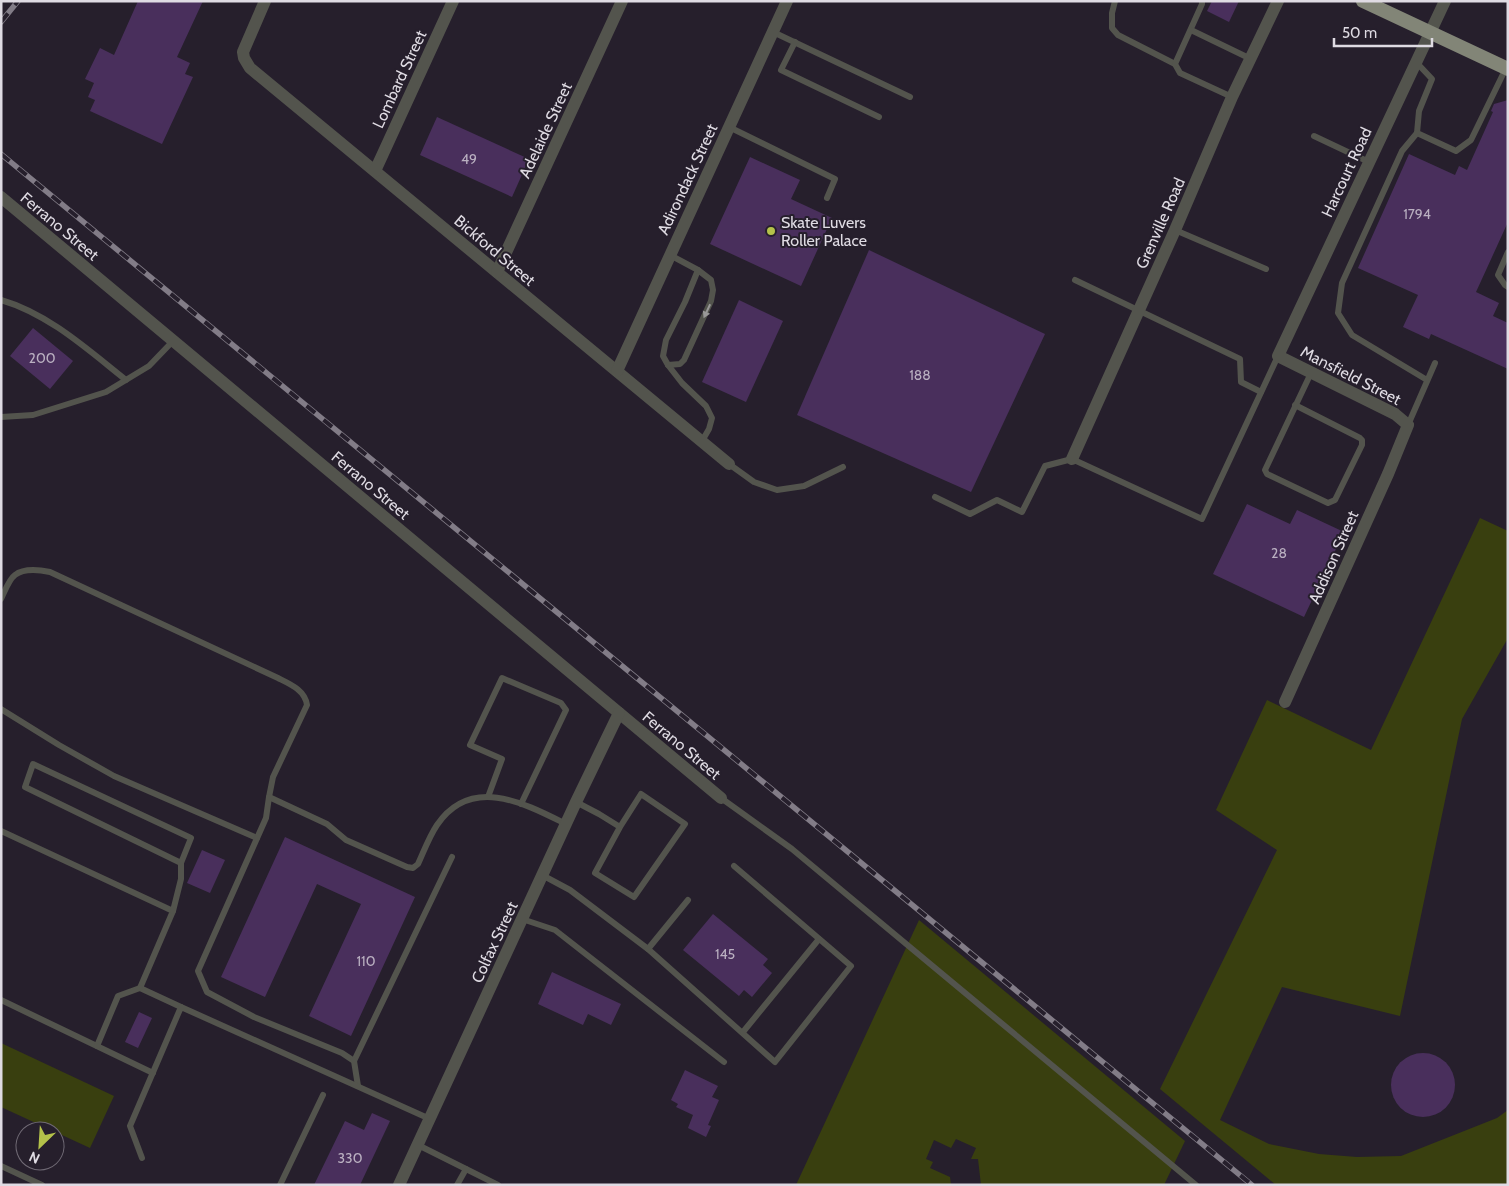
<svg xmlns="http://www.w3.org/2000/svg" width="1509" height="1186" font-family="Cabin,sans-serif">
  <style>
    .green { fill: #393f0f }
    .building { fill: #492f5c }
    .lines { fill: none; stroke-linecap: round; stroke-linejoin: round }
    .service { stroke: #53544d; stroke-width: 6 }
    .minor { stroke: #53544d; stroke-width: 12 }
    .primary { stroke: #828577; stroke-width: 14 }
    .rail-casing { stroke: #827c87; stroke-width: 5.5 }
    .rail { stroke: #261f2c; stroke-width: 4; stroke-dasharray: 11; stroke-linecap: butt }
    .oneway { fill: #999898 }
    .poi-dot { fill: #b4c24a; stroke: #261f2c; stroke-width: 2 }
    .labels { text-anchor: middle; stroke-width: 4; stroke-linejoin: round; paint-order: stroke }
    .number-label { font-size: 14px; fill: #bab0c1 }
    .street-label { font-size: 16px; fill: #dfdbe3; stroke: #261f2c }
    .poi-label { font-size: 16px; fill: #dfdbe3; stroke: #261f2c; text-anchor: start }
  </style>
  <rect width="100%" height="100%" fill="#261f2c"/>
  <g class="green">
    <path d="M1480,518l28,13v107l-46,81 -62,297 -118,-29 -62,133 49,24 50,10 38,3 44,-1 96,-38 11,-8v75h-232l-116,-96 117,-239 -61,-40 51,-110 104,50z"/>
    <path d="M919,920l266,221 -21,44h-183l-3,-26h-7l5,-11 -20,-9 -5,9 -17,-8 -8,19 7,3 -3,6 20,9 1,8h-155z"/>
    <path d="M1,1043l113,53 -24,52 -89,-41z"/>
  </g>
  <g class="building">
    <path d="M138,1h65l-26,56 13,6 -5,11 8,3 -31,67 -72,-33 5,-11 -7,-3 6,-14 -9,-4 15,-31 14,7z"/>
    <path d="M1212,1h27l-10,21 -22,-11z"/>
    <path d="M1508,100v122l-32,70 23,11 -6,13 15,7v46l-77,-35 -2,5 -26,-12 15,-32 -60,-27 51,-114 46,21 4,-9 8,4 26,-58 -2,-1 3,-7z"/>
    <path d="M437,117l92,42 -17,38 -92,-42z"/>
    <path d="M750,157l50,23 -9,19 41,19 -31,68 -91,-42z"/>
    <path d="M869,250l176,84 -74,158 -174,-77z"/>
    <path d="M739,300l44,21 -37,81 -44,-20z"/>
    <path d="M33,328l40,33 -23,28 -40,-33z"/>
    <path d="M1247,504l43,20 7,-14 47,22 -40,85 -91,-43z"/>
    <path d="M285,837l130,60 -64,139 -42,-20 52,-112 -44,-20 -52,113 -44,-20z"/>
    <path d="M202,850l23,10 -15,33 -23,-10z"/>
    <path d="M713,914l55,45 -5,6 9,8 -20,24 -8,-7 -5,6 -56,-46z"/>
    <path d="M552,972l69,32 -10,21 -23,-11 -5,11 -45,-21z"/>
    <path d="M139,1012l13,6 -14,30 -13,-6z"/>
    <circle cx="1423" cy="1085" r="32"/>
    <path d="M685,1070l33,16 -6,11 7,3 -11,25 3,1 -5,11 -18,-9 5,-13 -17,-8 2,-3 -7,-4z"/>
    <path d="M372,1113l18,8 -30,64h-46l31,-64 19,9z"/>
  </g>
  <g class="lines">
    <g class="service">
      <path d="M1115,1l-3,12v15l6,7 57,29"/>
      <path d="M1202,1v3l-27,60 5,9 52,24"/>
      <path d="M1191,30l60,29"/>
      <path d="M773,32l137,65"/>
      <path d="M795,42l-14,28 98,47"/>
      <path d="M1416,62l16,17 -13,32 -2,22 39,18 15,-11 35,-72"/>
      <path d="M729,127l106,52 -8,19"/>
      <path d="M1417,133l-15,18 -60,132 -4,30 14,22 75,45"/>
      <path d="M1314,136l55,26"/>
      <path d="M1175,230l91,39"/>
      <path d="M1508,252l-10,23 7,10 3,2"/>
      <path d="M698,270l-13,32 -19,38 -3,16 5,9 14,18 24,23 6,12 -3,11 -7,12"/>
      <path d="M1075,280l165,79 1,23 20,10"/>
      <path d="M1,300c48,14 87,50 125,80"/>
      <path d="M668,365l12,-1 4,-4 27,-59 2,-11 -2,-10 -13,-10 -28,-15"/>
      <path d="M1295,405l65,33 2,2v5l-27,55 -7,3 -61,-29 -2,-4 46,-97"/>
      <path d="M1,417l32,-2 73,-23 43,-26 24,-25"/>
      <path d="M1408,425l27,-62"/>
      <path d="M729,464l25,18 23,8 27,-4 39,-19"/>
      <path d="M935,497l35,17 27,-14 25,12 23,-46 27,-7 130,60 76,-163"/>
      <path d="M1,599c3,-6 8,-20 14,-24 9,-7 25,-5 35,-3l228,106c12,6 27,12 29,27l-34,72 -4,20"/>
      <path d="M1,709l58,36 55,31 143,62"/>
      <path d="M488,797l14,-38 -32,-14 32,-67 59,25 5,7 -45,94"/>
      <path d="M721,798l71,51 404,336"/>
      <path d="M576,802l23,12 21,13 -25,46 39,24 51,-73 -44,-30 -21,33"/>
      <path d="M1,831l172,80 -33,77 41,19"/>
      <path d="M542,875l28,15 78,59 127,113 76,-96 -117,-100"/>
      <path d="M173,911l8,-32v-16l-156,-76 8,-23 158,74 -10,25"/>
      <path d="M522,919l33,11 169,132"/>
      <path d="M648,949l40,-49"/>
      <path d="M1,1000l152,73"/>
      <path d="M743,1032l76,-93"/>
      <path d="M97,1046l21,-50 22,-8"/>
      <path d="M354,1061l98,-204"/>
      <path d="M358,1086l-4,-25 -12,-8 -88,-36 -47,-25 -9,-21 68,-153 3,-21 58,27 19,16 61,27 6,1 5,-4c6,-13 11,-27 19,-39 34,-50 87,-22 129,-1"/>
      <path d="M418,1145l80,40"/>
      <path d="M142,1158l-12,-32 51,-119 249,112"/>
      <path d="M1,1166l41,19"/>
      <path d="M280,1185l43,-90"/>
      <path d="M457,1185l9,-16"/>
    </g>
    <g class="minor">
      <path d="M265,1l-22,51 1,6 6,10 479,396"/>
      <path d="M375,171l78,-170"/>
      <path d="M1,197l720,601"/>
      <path d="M497,272l125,-271"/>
      <path d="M617,371l170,-370"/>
      <path d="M1072,459l103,-229 57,-133 46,-96"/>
      <path d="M1285,702l103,-228 20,-49 -13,-11 -117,-58 167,-355"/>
      <path d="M399,1185l177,-383 43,-89"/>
    </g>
    <path class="primary" d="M1363,1l145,68"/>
    <g class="rail-casing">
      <g id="rail">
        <path d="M1,22l17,-21"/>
        <path d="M1,154l1251,1031"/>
      </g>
    </g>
    <use href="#rail" class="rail"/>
  </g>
  <defs><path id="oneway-solid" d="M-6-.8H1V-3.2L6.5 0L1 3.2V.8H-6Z" transform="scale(1.25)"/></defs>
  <use class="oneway" href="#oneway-solid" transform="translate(707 311) rotate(115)"/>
  <circle class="poi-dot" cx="771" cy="231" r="5"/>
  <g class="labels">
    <g class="number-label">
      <text x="469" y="164">49</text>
      <text x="1417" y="219">1794</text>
      <text x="42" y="363">200</text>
      <text x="920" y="380">188</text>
      <text x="1279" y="558">28</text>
      <text x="725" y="959">145</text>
      <text x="366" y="966">110</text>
      <text x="350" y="1163">330</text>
    </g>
    <g class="street-label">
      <text transform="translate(399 79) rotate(-65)" y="6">Lombard Street</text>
      <text transform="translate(545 130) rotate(-65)" y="6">Adelaide Street</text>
      <text transform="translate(1346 172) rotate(-65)" y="6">Harcourt Road</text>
      <text transform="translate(687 179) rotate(-65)" y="6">Adirondack Street</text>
      <text transform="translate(1160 223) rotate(-66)" y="6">Grenville Road</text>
      <text transform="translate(60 226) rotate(40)" y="6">Ferrano Street</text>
      <text transform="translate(495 250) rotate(40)" y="6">Bickford Street</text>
      <text transform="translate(1351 375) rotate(27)" y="6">Mansfield Street</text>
      <text transform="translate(371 485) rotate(40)" y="6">Ferrano Street</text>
      <text transform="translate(1333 557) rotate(-66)" y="6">Addison Street</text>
      <text transform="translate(682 745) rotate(40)" y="6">Ferrano Street</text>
      <text transform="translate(494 942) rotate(-65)" y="6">Colfax Street</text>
    </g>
    <g class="poi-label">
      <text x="781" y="228">Skate Luvers<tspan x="781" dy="18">Roller Palace</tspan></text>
    </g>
  </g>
  <rect width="1509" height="1186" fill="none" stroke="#dfdbe3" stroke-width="5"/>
  <g transform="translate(40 1146) rotate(205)"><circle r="24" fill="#261f2c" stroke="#706a75"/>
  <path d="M0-4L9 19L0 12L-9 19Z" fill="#b4c24a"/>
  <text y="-8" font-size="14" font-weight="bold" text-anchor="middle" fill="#dfdbe3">N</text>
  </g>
  <path d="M1334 38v8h98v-8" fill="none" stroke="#dfdbe3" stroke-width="2.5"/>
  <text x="1342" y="38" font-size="15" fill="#dfdbe3" stroke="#261f2c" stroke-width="4" paint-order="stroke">50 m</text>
</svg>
